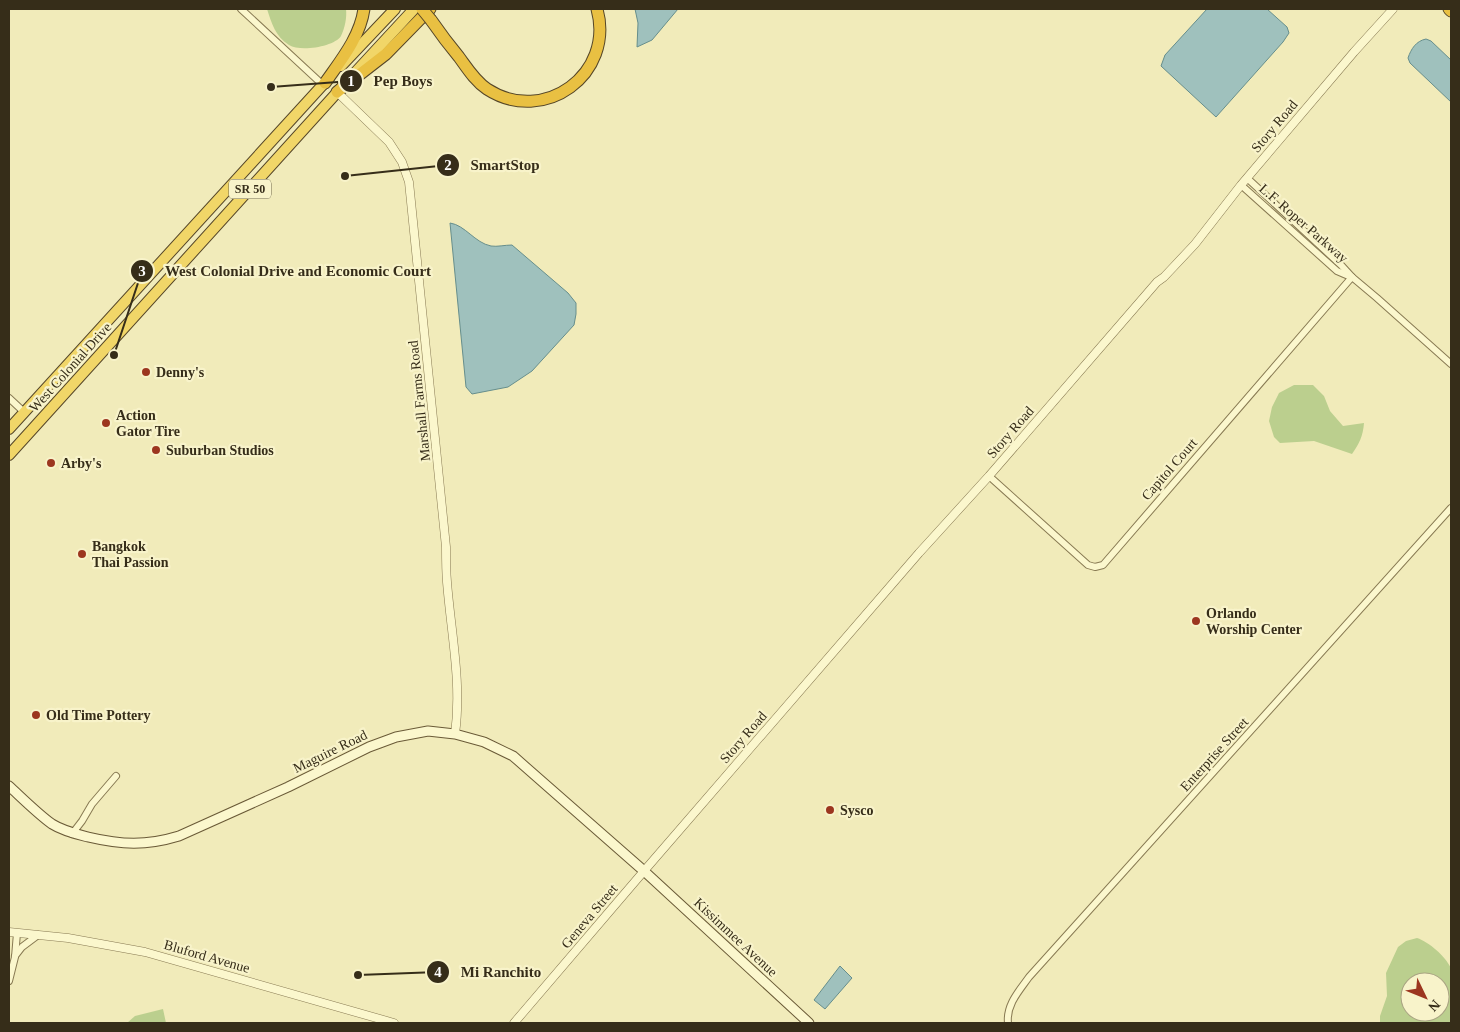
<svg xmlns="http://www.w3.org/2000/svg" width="1460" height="1032" font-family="Georgia,serif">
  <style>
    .green { fill: #bbcf8e; fill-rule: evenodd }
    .water { fill: #9fc1bd; stroke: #668e8c }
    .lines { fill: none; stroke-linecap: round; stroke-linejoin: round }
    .minor-casing { stroke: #887a53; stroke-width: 8 }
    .tertiary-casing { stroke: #887a53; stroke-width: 9 }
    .secondary-casing { stroke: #6a5a37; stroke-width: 11 }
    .trunk-casing { stroke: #554628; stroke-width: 12 }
    .motorway-casing { stroke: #554628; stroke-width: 13 }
    .minor { stroke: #fbf7cd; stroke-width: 6 }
    .tertiary { stroke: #fbf7cd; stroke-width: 8 }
    .secondary { stroke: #fbf7cd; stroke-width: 9 }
    .trunk { stroke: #f1d668; stroke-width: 10 }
    .motorway { stroke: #e9c042; stroke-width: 11 }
    .motorway-bridge-casing { stroke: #554628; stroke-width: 13; stroke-linecap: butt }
    .motorway-bridge { stroke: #e9c042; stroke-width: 11 }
    .poi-dot { fill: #9c361f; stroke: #f8f3ca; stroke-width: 2 }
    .labels { text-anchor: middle; stroke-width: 4.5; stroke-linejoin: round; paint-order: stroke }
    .shield { fill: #f8f3ca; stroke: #70684e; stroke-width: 1 }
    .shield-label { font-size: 12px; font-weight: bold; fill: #362d19 }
    .street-label { font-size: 14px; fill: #362d19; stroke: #f8f3ca }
    .poi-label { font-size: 14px; font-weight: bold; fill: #362d19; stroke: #f8f3ca; text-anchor: start }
    .leader { fill: none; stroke: #362d19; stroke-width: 2 }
    .callout-dot { fill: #362d19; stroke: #f8f3ca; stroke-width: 2 }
    .mark-label { font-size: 15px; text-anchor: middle; font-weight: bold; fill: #fff }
    .callout-label { font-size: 15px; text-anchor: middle; font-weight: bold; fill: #362d19; stroke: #f8f3ca; stroke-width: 4.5; stroke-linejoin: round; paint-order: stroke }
  </style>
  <rect width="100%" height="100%" fill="#f1ebba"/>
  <g class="green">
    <path d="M267,9h79c1,8 -1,19 -5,27 -7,11 -41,16 -52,9 -14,-9 -17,-21 -22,-36z"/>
    <path d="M1294,385h19l11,11 6,15 13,15 21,-3c-1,13 -5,21 -12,31l-38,-13 -34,2 -6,-6 -5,-16 3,-14 7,-14z"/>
    <path d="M1417,938c12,4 28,18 34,30 2,7 0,45 0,55h-71v-7l7,-20 -1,-23 12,-26 8,-6zM1410,982h30v30h-30z"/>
    <path d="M163,1009l3,14h-39l8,-7z"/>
  </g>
  <g class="water">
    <path d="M635,9h43l-26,31 -15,7 1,-24z"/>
    <path d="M1207,9h60l20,18 2,6 -6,9 -67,75 -55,-51 4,-11z"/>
    <path d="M1426,39l5,2 20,19v42l-41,-39 -2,-5c3,-9 8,-17 18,-19z"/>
    <path d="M450,223c15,2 25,20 41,23 6,1 14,-1 21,-1l56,48 8,10v11l-2,11 -42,46 -24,16 -36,7 -6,-7z"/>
    <path d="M840,966l12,12 -27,31 -11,-9z"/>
  </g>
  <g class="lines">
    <g class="minor-casing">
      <g id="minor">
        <path d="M241,9l82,76"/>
        <path d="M1247,178l94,87 11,12 25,21 74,66"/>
        <path d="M1241,185l96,86 14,6"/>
        <path d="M9,398l15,14"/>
        <path d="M989,476l99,89 7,2 8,-2 249,-288"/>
        <path d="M72,834l10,-13 10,-17 24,-28"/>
        <path d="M15,956l7,-9 16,-12"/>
        <path d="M9,981l6,-24 2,-24"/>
        <path d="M1008,1023c-2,-18 11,-32 21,-46l422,-469"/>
      </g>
    </g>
    <g class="tertiary-casing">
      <g id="tertiary">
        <path d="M337,92l52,50 13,20 7,20 37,365c0,12 0,24 1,35 4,51 15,101 8,152"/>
        <path d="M9,932l59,6 77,14 249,71"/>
        <path d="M514,1023l130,-152 275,-318 70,-77 168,-194 7,-5 31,-33 46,-59 113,-133 39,-43"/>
      </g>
    </g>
    <g class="secondary-casing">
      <path id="secondary" d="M9,786c13,12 29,28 43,38 11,7 24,10 36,13 34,8 58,9 91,-1l109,-49 81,-40 27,-10 32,-6 27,3 29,8 29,14 131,115 165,152"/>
    </g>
    <g class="trunk-casing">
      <g id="trunk">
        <path d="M341,66l54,-57"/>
        <path d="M352,76l62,-67"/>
        <path d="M9,429l320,-351"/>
        <path d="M9,455l333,-368"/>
      </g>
    </g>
    <g class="motorway-casing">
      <g id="motorway">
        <path d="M1449,9l2,2"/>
        <path d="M431,20c9,13 18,25 28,37 8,11 16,24 28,32 57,37 128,-15 110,-80"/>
        <path d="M325,83c16,-23 35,-46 39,-74"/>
        <path d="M337,92l49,-38 44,-45"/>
      </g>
    </g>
    <use href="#minor" class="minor"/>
    <use href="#tertiary" class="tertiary"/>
    <use href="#secondary" class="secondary"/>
    <use href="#trunk" class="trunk"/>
    <use href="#motorway" class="motorway"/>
    <g class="motorway-bridge-casing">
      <path id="motorway-bridge" d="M422,9l9,11"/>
    </g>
    <use href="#motorway-bridge" class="motorway-bridge"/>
  </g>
  <g class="poi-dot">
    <circle cx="146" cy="372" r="5"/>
    <circle cx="106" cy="423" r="5"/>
    <circle cx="156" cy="450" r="5"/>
    <circle cx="51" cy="463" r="5"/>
    <circle cx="82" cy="554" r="5"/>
    <circle cx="1196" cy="621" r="5"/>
    <circle cx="36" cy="715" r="5"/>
    <circle cx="830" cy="810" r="5"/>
  </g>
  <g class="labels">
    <rect class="shield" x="229" y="179.5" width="42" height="19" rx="4"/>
    <g class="shield-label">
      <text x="250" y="193">SR 50</text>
    </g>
    <g class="street-label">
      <text transform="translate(1274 126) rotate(-50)" y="5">Story Road</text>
      <text transform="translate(1304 223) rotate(41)" y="5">L.F. Roper Parkway</text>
      <text transform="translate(70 367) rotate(-48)" y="5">West Colonial Drive</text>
      <text transform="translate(419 401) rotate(-96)" y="5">Marshall Farms Road</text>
      <text transform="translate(1010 432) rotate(-49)" y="5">Story Road</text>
      <text transform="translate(1169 469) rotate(-49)" y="5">Capitol Court</text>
      <text transform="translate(743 737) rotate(-49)" y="5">Story Road</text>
      <text transform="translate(330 751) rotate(-26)" y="5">Maguire Road</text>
      <text transform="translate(1214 754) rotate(-48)" y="5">Enterprise Street</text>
      <text transform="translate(589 916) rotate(-50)" y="5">Geneva Street</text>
      <text transform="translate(736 937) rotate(43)" y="5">Kissimmee Avenue</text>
      <text transform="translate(207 956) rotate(16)" y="5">Bluford Avenue</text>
    </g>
    <g class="poi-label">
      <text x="156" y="377">Denny's</text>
      <text x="116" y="420">Action<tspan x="116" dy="16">Gator Tire</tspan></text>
      <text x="166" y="455">Suburban Studios</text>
      <text x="61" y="468">Arby's</text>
      <text x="92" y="551">Bangkok<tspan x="92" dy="16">Thai Passion</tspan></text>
      <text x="1206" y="618">Orlando<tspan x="1206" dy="16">Worship Center</tspan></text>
      <text x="46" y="720">Old Time Pottery</text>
      <text x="840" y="815">Sysco</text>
    </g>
  </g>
  <path class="leader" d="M271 87L351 81M345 176L448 165M114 355L142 271M358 975L438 972"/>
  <g class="callout-dot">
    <circle cx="271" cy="87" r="5"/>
    <circle cx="345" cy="176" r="5"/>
    <circle cx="114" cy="355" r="5"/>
    <circle cx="358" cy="975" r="5"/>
    <circle cx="351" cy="81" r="12"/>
    <circle cx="448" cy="165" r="12"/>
    <circle cx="142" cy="271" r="12"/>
    <circle cx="438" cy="972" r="12"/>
  </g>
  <g class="mark-label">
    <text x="351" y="86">1</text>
    <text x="448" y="170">2</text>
    <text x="142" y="276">3</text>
    <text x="438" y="977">4</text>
  </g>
  <g class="callout-label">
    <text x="403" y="86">Pep Boys</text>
    <text x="505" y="170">SmartStop</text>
    <text x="298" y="276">West Colonial Drive and Economic Court</text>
    <text x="501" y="977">Mi Ranchito</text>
  </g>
  <rect width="1460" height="1032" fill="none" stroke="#362d19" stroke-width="20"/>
  <g transform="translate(1425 997) rotate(133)"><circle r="24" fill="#f8f3ca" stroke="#aaa483"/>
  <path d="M0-4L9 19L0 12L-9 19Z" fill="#9c361f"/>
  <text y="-8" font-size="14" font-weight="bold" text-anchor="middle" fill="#362d19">N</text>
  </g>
</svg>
